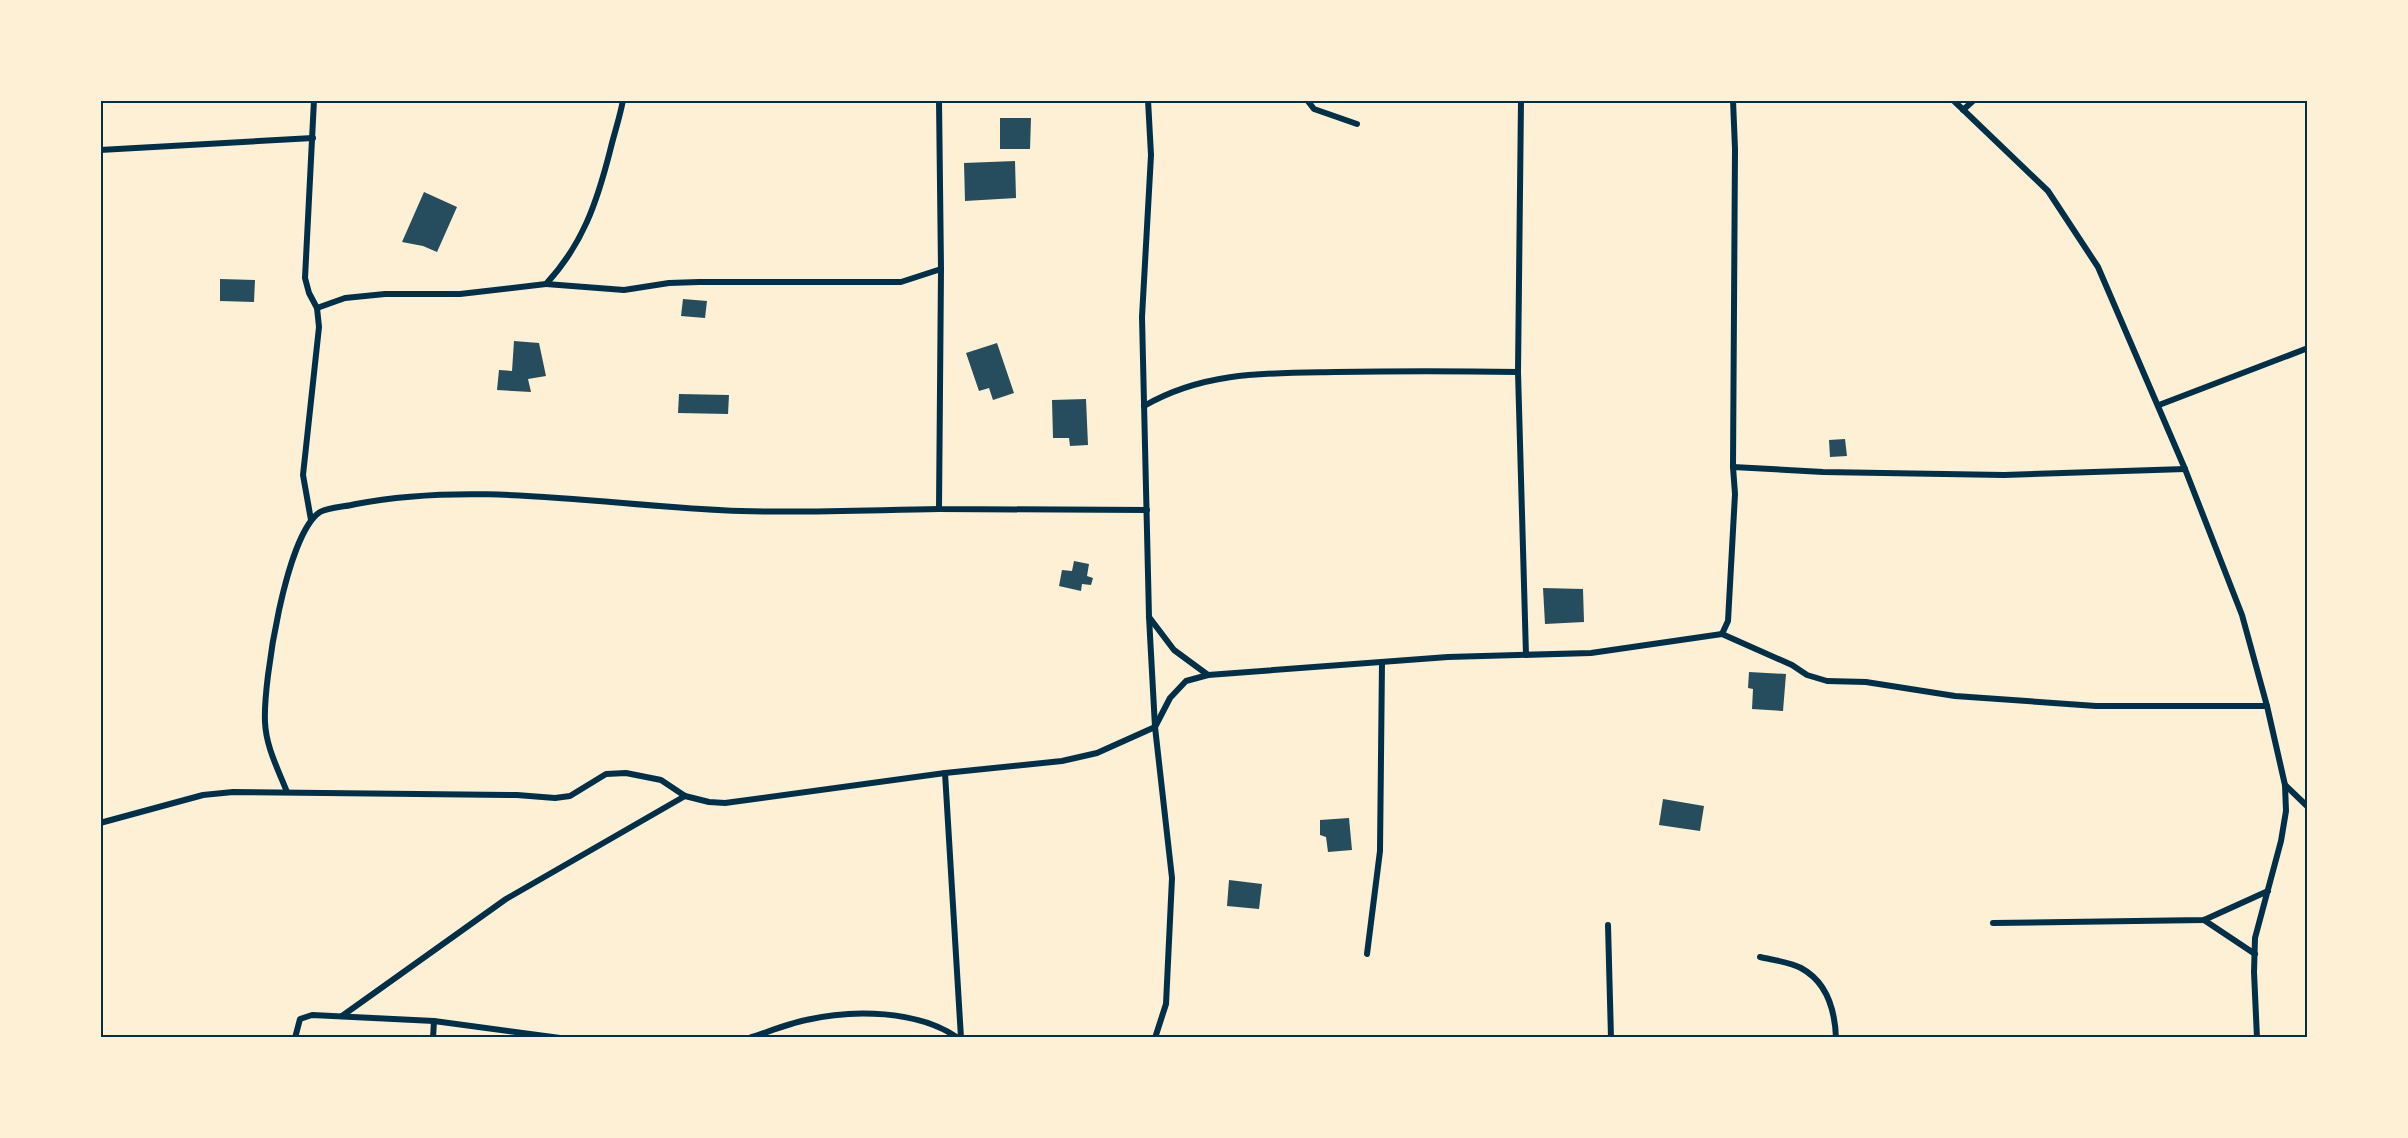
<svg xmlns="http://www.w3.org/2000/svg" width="2408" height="1138" font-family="'IBM Plex Sans',sans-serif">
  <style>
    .building { fill: #264d5e }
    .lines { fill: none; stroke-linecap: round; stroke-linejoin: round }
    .minor { stroke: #003049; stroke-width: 6 }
    .neatline { fill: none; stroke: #003049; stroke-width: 2 }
  </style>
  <rect width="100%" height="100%" fill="#fdf0d5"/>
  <g class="building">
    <path d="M1000,118h31l-1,31h-30z"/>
    <path d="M1015,161l1,37 -51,3 -1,-38z"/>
    <path d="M424,192l33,15 -20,45 -14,-6 -21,-4z"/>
    <path d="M220,279l35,1 -1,22 -34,-1z"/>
    <path d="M683,299l24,2 -2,17 -24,-2z"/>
    <path d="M514,341l25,2 7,33 -18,3 3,13 -34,-2 2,-20 13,1z"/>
    <path d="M997,343l17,50 -21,7 -4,-12 -10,3 -13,-38z"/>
    <path d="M679,394l50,1 -1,19 -50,-1z"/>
    <path d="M1086,399l2,46 -18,1 -1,-8h-16l-1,-38z"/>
    <path d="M1845,439l2,17 -17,1 -1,-17z"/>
    <path d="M1074,561l15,3 -2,12 6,2 -2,7 -9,-1 -1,7 -22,-5 3,-16 10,1z"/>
    <path d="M1543,588l40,1 1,33 -39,2z"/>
    <path d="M1749,672l37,2 -3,37 -31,-2 1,-20 -5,-1z"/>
    <path d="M1663,799l41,7 -4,25 -41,-6z"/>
    <path d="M1349,818l3,32 -24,2 -2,-15 -6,-2v-15z"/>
    <path d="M1229,880l33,4 -3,25 -32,-3z"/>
  </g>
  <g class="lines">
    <g class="minor">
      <path d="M939,100l2,169 -2,240 208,1"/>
      <path d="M1148,100l3,55 -9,162 7,300 6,110 17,151 -6,126 -11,34"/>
      <path d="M1307,100l7,9 43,15"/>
      <path d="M1521,100l-3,272 8,283"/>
      <path d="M1733,100l2,49 -2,318"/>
      <path d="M1953,100l95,91 50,76 87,202 57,146 25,91 18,79 1,26 -5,30 -26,97 -1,34 3,66"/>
      <path d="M1963,110l11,-10"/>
      <path d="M100,150l213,-12"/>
      <path d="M546,284l78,6 45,-7 30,-1h202l40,-13"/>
      <path d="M317,308l28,-10 40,-4h75l86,-10c37,-40 51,-82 64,-133 4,-17 10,-34 13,-51"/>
      <path d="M2159,405l149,-57"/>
      <path d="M1144,406c60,-35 124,-33 191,-34 61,-1 122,-1 183,0"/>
      <path d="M311,520l-8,-45 16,-148 -2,-19 -8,-15 -4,-15 9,-178"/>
      <path d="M1149,617l25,33 34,25"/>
      <path d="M1722,634l6,-13 7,-127 -2,-27 90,5 181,3 181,-6"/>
      <path d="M945,773l16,265"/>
      <path d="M2285,785l23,22"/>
      <path d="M287,792c-9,-23 -21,-45 -22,-70 -2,-40 21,-188 55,-210 9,-5 25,-5 36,-8 124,-24 259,3 385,7 66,2 132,-1 198,-2"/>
      <path d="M100,823l103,-28 30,-3 284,3 38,3 15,-2 36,-22 20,-1 35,7 24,16 24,6 16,1 220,-30 117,-12 35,-8 58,-26 15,-29 16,-17 22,-6 240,-18 143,-4 131,-19 70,31 15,10 20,6 39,1 89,14 141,10h171"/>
      <path d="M2204,920l51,34"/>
      <path d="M1993,923l211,-3 64,-29"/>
      <path d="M1608,925l3,113"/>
      <path d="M1367,954l13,-103 2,-189"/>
      <path d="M1760,957c13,3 30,5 41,11 26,14 34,42 35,70"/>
      <path d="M342,1016l164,-117 179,-103"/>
      <path d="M295,1038l5,-19 12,-4 122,6 126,17"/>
      <path d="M433,1038l1,-17"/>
      <path d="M749,1038c19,-6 38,-14 57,-18 47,-11 112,-10 152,18"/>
    </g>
  </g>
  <rect width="2408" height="1138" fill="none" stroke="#fdf0d5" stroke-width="204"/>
  <rect x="102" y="102" width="2204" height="934" class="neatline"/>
</svg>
